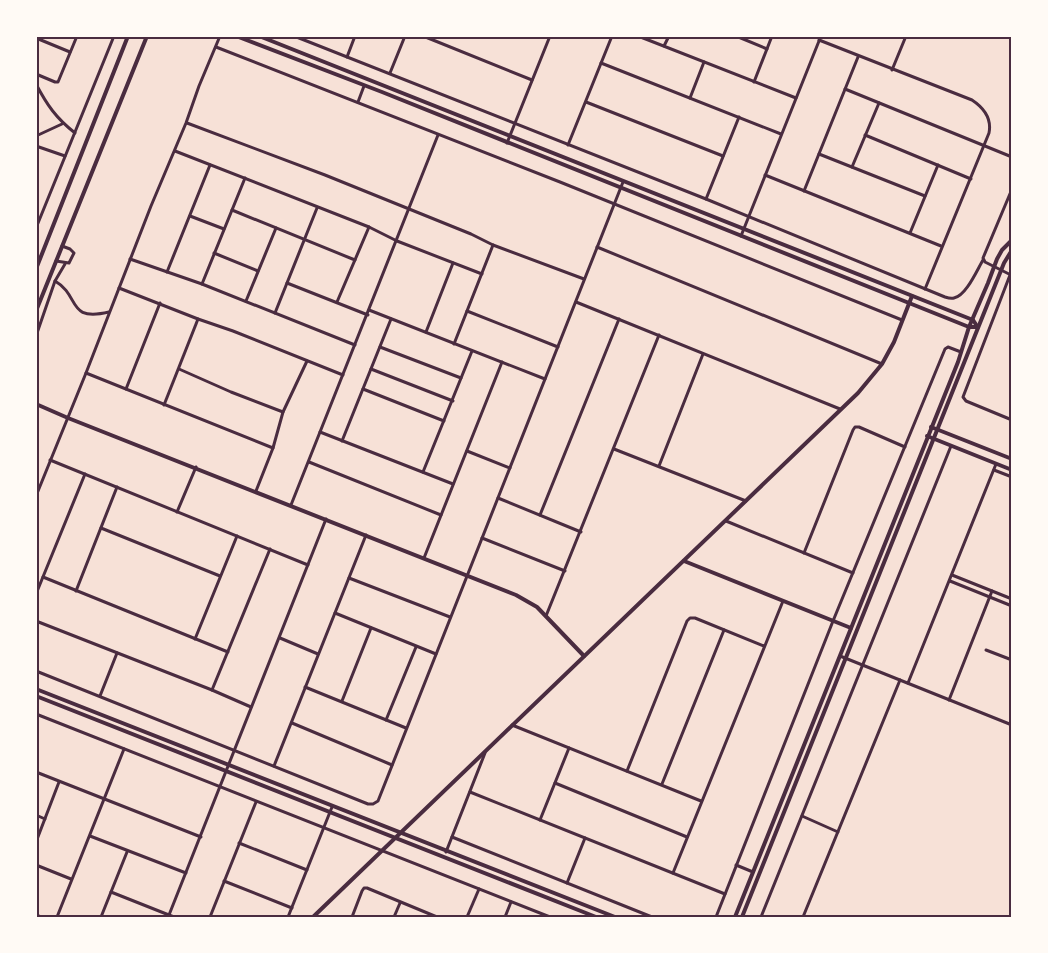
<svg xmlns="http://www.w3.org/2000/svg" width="1048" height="953" font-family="Spectral,serif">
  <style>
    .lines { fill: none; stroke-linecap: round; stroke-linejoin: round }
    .minor { stroke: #4a2c40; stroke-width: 3 }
    .tertiary { stroke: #4a2c40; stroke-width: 4 }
    .neatline { fill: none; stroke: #4a2c40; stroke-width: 2 }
  </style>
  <rect width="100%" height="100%" fill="#f7e1d7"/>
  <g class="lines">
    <g class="minor">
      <path d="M294,36l412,163 239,98c3,1 6,2 9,1 12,-2 23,-28 29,-38"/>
      <path d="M423,36l109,44"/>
      <path d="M638,36l158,62"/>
      <path d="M736,36l31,13"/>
      <path d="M36,38l34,14"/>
      <path d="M819,40l153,60c12,8 20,18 17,33l-64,156"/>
      <path d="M664,46l5,-10"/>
      <path d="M216,47l344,135 342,138"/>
      <path d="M347,57l8,-21"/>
      <path d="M601,63l180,71"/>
      <path d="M892,70l14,-34"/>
      <path d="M390,73l15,-37"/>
      <path d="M36,74l19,8h3l19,-46"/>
      <path d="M754,82l18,-46"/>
      <path d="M36,84c11,21 20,34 39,49"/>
      <path d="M845,89l167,68"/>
      <path d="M690,98l14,-36"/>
      <path d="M358,102l6,-16"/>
      <path d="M586,102l137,54"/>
      <path d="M187,123l138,52 146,59 22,11 91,34"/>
      <path d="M865,135l106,44"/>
      <path d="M36,136l26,-12"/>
      <path d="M507,143l43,-107"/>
      <path d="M568,145l44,-109"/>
      <path d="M36,146l29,10"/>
      <path d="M175,151l194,76 28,14 85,33"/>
      <path d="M819,154l106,42"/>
      <path d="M852,167l27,-64"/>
      <path d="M765,175l176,71"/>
      <path d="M804,191l54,-134"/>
      <path d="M706,199l33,-82"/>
      <path d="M232,210l123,50"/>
      <path d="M190,216l34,13"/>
      <path d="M36,228l78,-192"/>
      <path d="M910,233l28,-68"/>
      <path d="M741,236l80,-200"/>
      <path d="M597,247l285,117"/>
      <path d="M214,253l44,18"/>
      <path d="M130,259l72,25 153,61"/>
      <path d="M56,261l13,2 5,-10 -4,-4 -8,-3"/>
      <path d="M167,272l43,-107"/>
      <path d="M1010,275l-47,122 3,4 46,19"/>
      <path d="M1011,275l-26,-13 -2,-4 29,-69"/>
      <path d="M55,281c26,15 11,41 54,31"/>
      <path d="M287,283l81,32"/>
      <path d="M202,284l43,-106"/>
      <path d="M119,288l79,31 35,12 110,44"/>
      <path d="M246,301l30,-73"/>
      <path d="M337,302l32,-75"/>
      <path d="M576,302l264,107"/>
      <path d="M369,310l176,69"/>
      <path d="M467,311l91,36"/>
      <path d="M275,313l42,-105"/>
      <path d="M426,332l27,-69"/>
      <path d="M36,336l19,-55 10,-17"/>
      <path d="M454,344l39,-99"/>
      <path d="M380,347l81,31"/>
      <path d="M179,369l52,23 52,20"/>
      <path d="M371,369l82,32"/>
      <path d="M86,373l187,75"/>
      <path d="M126,389l34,-86"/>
      <path d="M363,389l81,32"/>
      <path d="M164,405l34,-86"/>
      <path d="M320,432l133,52"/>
      <path d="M342,441l49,-122"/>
      <path d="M614,449l132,52"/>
      <path d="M467,451l43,17"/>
      <path d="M50,460l258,105"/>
      <path d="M309,462l132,53"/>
      <path d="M659,466l44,-112"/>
      <path d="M994,470l18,7"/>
      <path d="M423,472l49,-121"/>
      <path d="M256,491l17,-43 10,-36 24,-51"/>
      <path d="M36,496l50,-123 65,-167 35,-83 13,-37 21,-50"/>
      <path d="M498,498l83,34"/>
      <path d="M291,505l147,-370"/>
      <path d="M177,512l19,-45"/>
      <path d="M540,515l79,-196"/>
      <path d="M726,521l127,52"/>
      <path d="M101,528l119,48"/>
      <path d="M482,538l83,33"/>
      <path d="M804,553l49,-123 2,-3h4l46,20"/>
      <path d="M424,558l78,-196"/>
      <path d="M952,575l60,24"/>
      <path d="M43,577l185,75"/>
      <path d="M349,578l101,39"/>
      <path d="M950,581l62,25"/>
      <path d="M76,591l41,-104"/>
      <path d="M36,594l49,-120"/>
      <path d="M335,613l101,41"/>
      <path d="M546,616l113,-281"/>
      <path d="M36,621l176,69 39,17"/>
      <path d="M280,638l38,16"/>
      <path d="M195,639l42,-103"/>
      <path d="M986,650l26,10"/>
      <path d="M840,656l172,69"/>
      <path d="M36,671l332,133h5l5,-3 245,-619"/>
      <path d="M908,683l88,-219"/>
      <path d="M305,687l101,41"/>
      <path d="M212,690l58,-141"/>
      <path d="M100,696l17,-43"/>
      <path d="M949,700l43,-109"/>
      <path d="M342,701l29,-73"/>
      <path d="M36,714l514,203"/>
      <path d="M386,720l30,-73"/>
      <path d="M292,723l100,42"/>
      <path d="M512,725l189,76"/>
      <path d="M274,766l92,-231"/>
      <path d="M627,771l60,-150 3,-3h5l69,28"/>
      <path d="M36,772l165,65"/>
      <path d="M555,783l132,54"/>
      <path d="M662,784l62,-154"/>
      <path d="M470,792l255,102"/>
      <path d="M36,815l9,4"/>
      <path d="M802,816l36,16"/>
      <path d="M540,820l29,-72"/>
      <path d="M90,836l96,37"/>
      <path d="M452,837l200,80"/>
      <path d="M36,842l23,-60"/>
      <path d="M239,843l68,27"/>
      <path d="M446,852l39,-99"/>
      <path d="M36,865l35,14"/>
      <path d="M736,865l17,7"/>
      <path d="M673,873l110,-272"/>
      <path d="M224,881l68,27"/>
      <path d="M567,883l18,-45"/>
      <path d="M111,892l63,25"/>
      <path d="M36,915l5,2"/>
      <path d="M169,915l157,-396"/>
      <path d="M57,917l67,-168"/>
      <path d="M101,917l26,-65"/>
      <path d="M210,917l46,-115"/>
      <path d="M288,917l44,-110"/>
      <path d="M352,917l10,-26 2,-3h3l70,29"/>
      <path d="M394,917l6,-14"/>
      <path d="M467,917l12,-28"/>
      <path d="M505,917l6,-15"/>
      <path d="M716,917l117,-296 112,-272 3,-2 13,5"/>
      <path d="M761,917l190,-471"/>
      <path d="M803,917l97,-237"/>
    </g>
    <g class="tertiary">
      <path d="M236,36l146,56 587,235h9"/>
      <path d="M259,36l714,284 4,6"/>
      <path d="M36,269l92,-233"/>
      <path d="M36,311l111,-275"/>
      <path d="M36,404l32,14 448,177 21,12 47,49"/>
      <path d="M931,427l81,32"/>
      <path d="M927,436l85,34"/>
      <path d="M684,561l167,67"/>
      <path d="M36,689l579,228"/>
      <path d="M36,696l560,221"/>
      <path d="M313,917l545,-524 24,-29 12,-22 18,-46"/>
      <path d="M735,917l223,-555 11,-35 19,-44 9,-24 5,-9 10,-10"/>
      <path d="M742,917l262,-654 8,-13"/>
    </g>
  </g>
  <rect width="1048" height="953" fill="none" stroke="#fffaf5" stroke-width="75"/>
  <rect x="38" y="38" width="972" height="878" class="neatline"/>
</svg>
